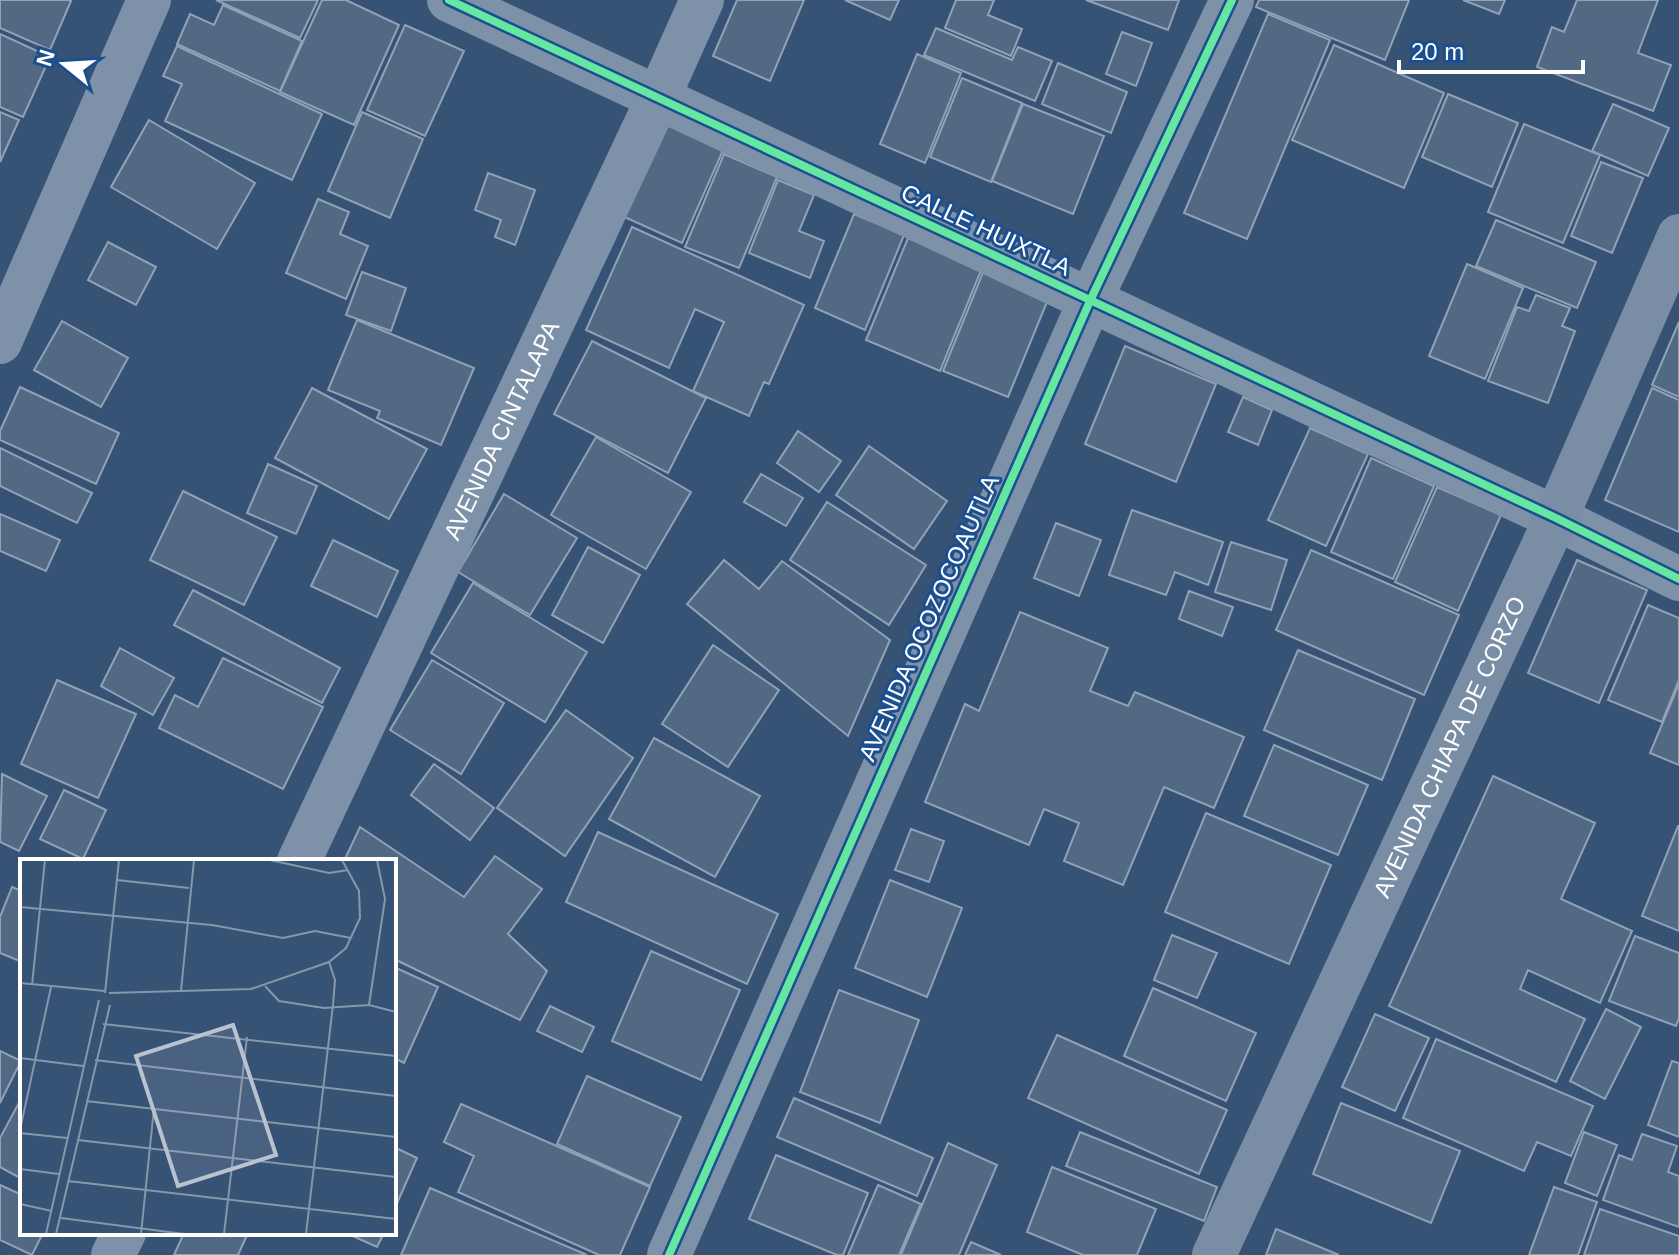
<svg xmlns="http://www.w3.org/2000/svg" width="1679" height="1255" font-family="Arial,sans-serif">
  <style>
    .building { fill: #526984; stroke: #92a2b6; stroke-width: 2 }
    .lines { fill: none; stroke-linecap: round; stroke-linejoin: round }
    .street { stroke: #7d92a8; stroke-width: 44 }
    .secondary { stroke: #798da4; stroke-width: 44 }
    .cycleway-casing { stroke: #1b4f8f; stroke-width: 13 }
    .cycleway { stroke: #66e7a1; stroke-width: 8 }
    .labels { text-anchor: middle; stroke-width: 6; stroke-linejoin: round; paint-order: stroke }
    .street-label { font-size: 24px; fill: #fff; stroke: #1b4f8f }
    .inset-road { fill: none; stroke: #8697ac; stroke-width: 2 }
    .view { fill: #b9c2ce; fill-opacity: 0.15; stroke: #b9c2ce; stroke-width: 4 }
    .inset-edge { fill: none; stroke: #fff; stroke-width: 4 }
  </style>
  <rect width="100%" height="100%" fill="#365274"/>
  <g class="building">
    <path d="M0,0h68l3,1 -21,49 -50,-22z"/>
    <path d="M216,0h102l-18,38z"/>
    <path d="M322,0h24l53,25 -45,100 -74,-33z"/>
    <path d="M737,0h67l-34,81 -57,-25z"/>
    <path d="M845,0h54l-9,20z"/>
    <path d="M956,0h38l-6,15 34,14 -11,27 -66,-28z"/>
    <path d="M1086,0h93l-11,30z"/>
    <path d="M1259,0h150l-24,60 -129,-53z"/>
    <path d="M1463,0h42l-6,14z"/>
    <path d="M1577,0h81l-20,53 33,12 -18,46 -116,-44 15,-40 12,5z"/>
    <path d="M223,5l79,36 -22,50 -103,-47 13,-30 24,11z"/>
    <path d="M1268,14l62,26 -83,199 -63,-26z"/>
    <path d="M405,25l59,26 -39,85 -58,-26z"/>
    <path d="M936,28l76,32 6,-13 34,14 -17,40 -111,-46z"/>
    <path d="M1122,32l30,11 -16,43 -30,-12z"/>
    <path d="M0,34l50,23 -27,60 -23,-10z"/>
    <path d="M1334,45l110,48 -40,95 -112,-48z"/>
    <path d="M177,46l145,68 -30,66 -127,-59 17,-37 -19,-8z"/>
    <path d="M917,54l44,19 -36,90 -45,-19z"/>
    <path d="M1058,63l69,29 -16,41 -69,-29z"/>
    <path d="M962,78l60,25 -31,79 -61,-25z"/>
    <path d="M1448,94l70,29 -26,64 -70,-30z"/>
    <path d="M1023,104l81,32 -31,78 -81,-33z"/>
    <path d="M1613,104l56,24 -21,48 -56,-25z"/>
    <path d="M0,112l19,8 -19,42z"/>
    <path d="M362,112l61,27 -33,79 -62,-27z"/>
    <path d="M149,120l106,63 -38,66 -106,-62z"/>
    <path d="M662,121l62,27 -42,95 -62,-28z"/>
    <path d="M1524,124l76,31 -37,88 -75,-31z"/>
    <path d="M724,154l53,23 -38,91 -54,-21z"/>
    <path d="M1601,162l42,16 -31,75 -41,-17z"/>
    <path d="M488,173l47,17 -20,55 -20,-8 6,-17 -26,-10z"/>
    <path d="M778,180l36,15 -15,36 25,10 -14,37 -61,-25z"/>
    <path d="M318,199l31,13 -9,22 28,12 -22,53 -60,-26z"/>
    <path d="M854,214l50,21 -39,95 -50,-22z"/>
    <path d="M1496,220l100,42 -19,46 -101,-42z"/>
    <path d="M632,227l172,78 -35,79 -5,-2 -15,34 -56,-25 31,-69 -29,-13 -26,59 -83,-38z"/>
    <path d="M908,238l74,30 -42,103 -74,-31z"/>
    <path d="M108,242l48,25 -20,38 -48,-25z"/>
    <path d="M1467,264l56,24 -38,91 -56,-23z"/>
    <path d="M984,270l65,27 -41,100 -65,-26z"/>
    <path d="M362,272l44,16 -15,43 -45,-16z"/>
    <path d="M1536,295l34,13 -8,18 13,5 -27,72 -60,-22 29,-74 12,4z"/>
    <path d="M357,320l117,48 -33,77 -64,-27 3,-7 -52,-21z"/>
    <path d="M62,321l66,37 -27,49 -67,-37z"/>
    <path d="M1679,322v75l-27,-12z"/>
    <path d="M592,341l114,57 -38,75 -114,-59z"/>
    <path d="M1125,346l91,38 -40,98 -91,-38z"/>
    <path d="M20,387l99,46 -23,51 -96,-44v-9z"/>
    <path d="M312,388l115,61 -38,70 -114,-61z"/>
    <path d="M1652,388l27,12v132l-74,-32z"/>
    <path d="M1243,397l29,13 -14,35 -30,-13z"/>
    <path d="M1310,428l58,26 -42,92 -58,-26z"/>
    <path d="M798,431l43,30 -22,31 -42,-29z"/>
    <path d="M596,437l95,55 -45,77 -95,-54z"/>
    <path d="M869,446l78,55 -33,48 -78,-54z"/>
    <path d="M0,448l92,45 -15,30 -77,-37z"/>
    <path d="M1371,458l63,28 -41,93 -62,-27z"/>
    <path d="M268,464l49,22 -21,48 -49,-21z"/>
    <path d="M761,474l42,24 -17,28 -42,-24z"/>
    <path d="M1437,487l64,28 -43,96 -63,-29z"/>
    <path d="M183,491l94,46 -33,68 -94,-45z"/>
    <path d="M504,494l73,44 -47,77 -72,-43z"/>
    <path d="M827,502l99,63 -37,60 -99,-65z"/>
    <path d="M1132,510l91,32 -15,43 -33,-13 -9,23 -57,-20z"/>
    <path d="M0,514l60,26 -14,31 -46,-20z"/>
    <path d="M1056,523l45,17 -22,56 -45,-18z"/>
    <path d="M333,540l65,31 -21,46 -66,-31z"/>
    <path d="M1231,542l56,18 -16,50 -56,-18z"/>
    <path d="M588,547l52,28 -37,68 -51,-28z"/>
    <path d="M1311,550l148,65 -35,80 -148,-65z"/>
    <path d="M724,560l35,29 23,-28 108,79 -42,96 -161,-132z"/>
    <path d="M1577,560l70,30 -48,113 -71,-30z"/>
    <path d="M473,583l114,69 -42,70 -114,-69z"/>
    <path d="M193,590l147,78 -18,35 -148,-78z"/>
    <path d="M1189,591l44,16 -11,29 -43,-17z"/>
    <path d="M1648,605l31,13v62l-17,42 -54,-22z"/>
    <path d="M1020,612l88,36 -18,43 38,15 7,-14 109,45 -30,71 -50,-21 -41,98 -59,-24 15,-38 -35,-14 -15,36 -104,-43 40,-98 14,7z"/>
    <path d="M713,645l66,45 -51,77 -66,-43z"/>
    <path d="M120,648l54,30 -21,37 -52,-29z"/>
    <path d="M1298,650l117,49 -33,81 -118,-50z"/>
    <path d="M223,658l100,49 -40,82 -124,-61 16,-33 23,12z"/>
    <path d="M432,660l72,43 -43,71 -71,-44z"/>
    <path d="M57,680l79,34 -38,84 -77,-34z"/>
    <path d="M1679,684v81l-29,-12z"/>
    <path d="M566,710l67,48 -68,98 -68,-48z"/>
    <path d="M654,738l106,58 -45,81 -106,-58z"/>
    <path d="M1274,745l94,40 -30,70 -94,-39z"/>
    <path d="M434,764l60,44 -24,32 -59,-45z"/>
    <path d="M2,774l45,22 -28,55 -19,-9z"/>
    <path d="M1493,776l102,47 -34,76 71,32 -32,72 -72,-33 -8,19 65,30 -29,63 -167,-76z"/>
    <path d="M64,790l42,20 -23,49 -43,-20z"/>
    <path d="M1206,813l125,52 -42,99 -124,-52z"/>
    <path d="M1678,826h1v105l-37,-15z"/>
    <path d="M360,827l104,70 31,-41 47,33 -34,45 39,37 -27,49 -126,-61v-98h-50z"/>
    <path d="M911,829l33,12 -15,41 -34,-12z"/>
    <path d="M598,832l180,82 -31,70 -181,-82z"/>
    <path d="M890,880l72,28 -35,89 -72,-29z"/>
    <path d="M12,887l10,4v71l-22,-9v-36z"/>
    <path d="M1172,935l45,18 -20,45 -43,-18z"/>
    <path d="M1635,936l44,17v65l-3,8 -67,-25z"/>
    <path d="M651,951l89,39 -39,90 -89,-39z"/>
    <path d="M394,967l44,20 -34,76 -10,-5z"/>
    <path d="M1153,988l103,45 -30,68 -102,-45z"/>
    <path d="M839,990l80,30 -39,103 -80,-31z"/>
    <path d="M550,1006l44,21 -12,25 -45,-21z"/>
    <path d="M1606,1009l35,18 -36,72 -35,-18z"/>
    <path d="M1375,1014l54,24 -34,73 -53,-24z"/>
    <path d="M1057,1035l170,75 -28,64 -171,-76z"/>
    <path d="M1436,1039l157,67 -22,50 -34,-14 -13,29 -121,-53z"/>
    <path d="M0,1051l21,10 -21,42z"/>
    <path d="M1672,1061l7,2v74l-31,-12z"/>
    <path d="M587,1076l94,41 -31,69 -93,-42z"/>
    <path d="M22,1097v82l-22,-12v-29z"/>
    <path d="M794,1098l139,60 -16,38 -140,-59z"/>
    <path d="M1341,1103l119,48 -29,72 -118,-49z"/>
    <path d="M461,1104l189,83 -30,68h-21l-141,-63 16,-36 -30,-14z"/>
    <path d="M1080,1132l137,55 -13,34 -138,-55z"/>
    <path d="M1584,1132l33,13 -20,51 -32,-13z"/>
    <path d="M1642,1134l35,12 -9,26 11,4v51l-76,-27 16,-45 13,5z"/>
    <path d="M948,1143l49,22 -38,90h-58z"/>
    <path d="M394,1147l23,11 -23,52z"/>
    <path d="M776,1155l92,38 -25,62h-6l-88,-36z"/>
    <path d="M1052,1167l104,42 -19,46h-54l-56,-23z"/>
    <path d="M0,1185l22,10v38h21l-11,22 -32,-15z"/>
    <path d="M878,1185l43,19 -22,51h-51z"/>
    <path d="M1554,1187l43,15 -19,53h-49z"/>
    <path d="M430,1188l157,67h-186z"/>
    <path d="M1600,1209l79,27v19h-95z"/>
    <path d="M1276,1229l63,26h-73z"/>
    <path d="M184,1233h64l-10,22h-64z"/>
    <path d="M346,1233h38l-7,14z"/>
    <path d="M971,1242l30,13h-36z"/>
  </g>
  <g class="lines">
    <g class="street">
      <path d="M449,0l1107,518 123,61"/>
      <path d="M0,342l149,-342"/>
      <path id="s1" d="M299,861l360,-765 43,-96"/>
      <path d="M113,1255l11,-22"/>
      <path d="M669,1255l421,-954 142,-301"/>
    </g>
    <path class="secondary" id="s2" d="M1214,1255l342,-737 123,-282"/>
    <g class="cycleway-casing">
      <g id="cycleway">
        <path d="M449,0l1107,518 123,61"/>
        <path d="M669,1255l421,-954 142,-301"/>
      </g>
    </g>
    <use href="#cycleway" class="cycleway"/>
  </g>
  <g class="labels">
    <g class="street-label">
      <text transform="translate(986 230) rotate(25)" y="8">CALLE HUIXTLA</text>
      <text dy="8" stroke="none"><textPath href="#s1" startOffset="476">AVENIDA CINTALAPA</textPath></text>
      <text transform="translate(929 618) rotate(-66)" y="8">AVENIDA OCOZOCOAUTLA</text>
      <text dy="8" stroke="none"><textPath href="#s2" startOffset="560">AVENIDA CHIAPA DE CORZO</textPath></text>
    </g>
  </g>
  <g transform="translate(20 859)">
    <rect width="376" height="376" fill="#365274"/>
    <path class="inset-road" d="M250,1l59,13 19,-3M97,21l72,8M0,48l192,18 71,13 32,-7 36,7M0,124l85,8M12,126l13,-125M245,127l14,15 45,7 45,-3 27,7M161,132l13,-131M85,134l14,-133M89,134l142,-4 78,-27 17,-14 14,-30 -1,-27 -17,-31M349,146l16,-106 -8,-39M83,165l293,32M0,199l63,8M75,201l301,36M66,242l310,36M0,271l31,-143M0,274l47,5M58,281l318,37M0,310l39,5M48,322l328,38M0,345l32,7M41,359l123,16M26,375l53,-234M36,375l54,-229M121,375l13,-126M204,375l23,-197M286,375l27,-229 2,-25 -6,-18"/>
    <path class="view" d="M213,166l43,130 -98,31 -42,-130z"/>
    <rect width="376" height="376" class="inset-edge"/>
  </g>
  <g transform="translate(64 64) rotate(288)" stroke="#1b4f8f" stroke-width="6" paint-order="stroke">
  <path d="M0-6L14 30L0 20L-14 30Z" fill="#ffffff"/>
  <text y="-12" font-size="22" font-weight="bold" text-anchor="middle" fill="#ffffff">N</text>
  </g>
  <path d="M1399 60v12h184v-12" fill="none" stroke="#ffffff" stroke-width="4"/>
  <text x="1411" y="60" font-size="24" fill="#ffffff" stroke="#1b4f8f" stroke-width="6" paint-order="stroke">20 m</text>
</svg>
